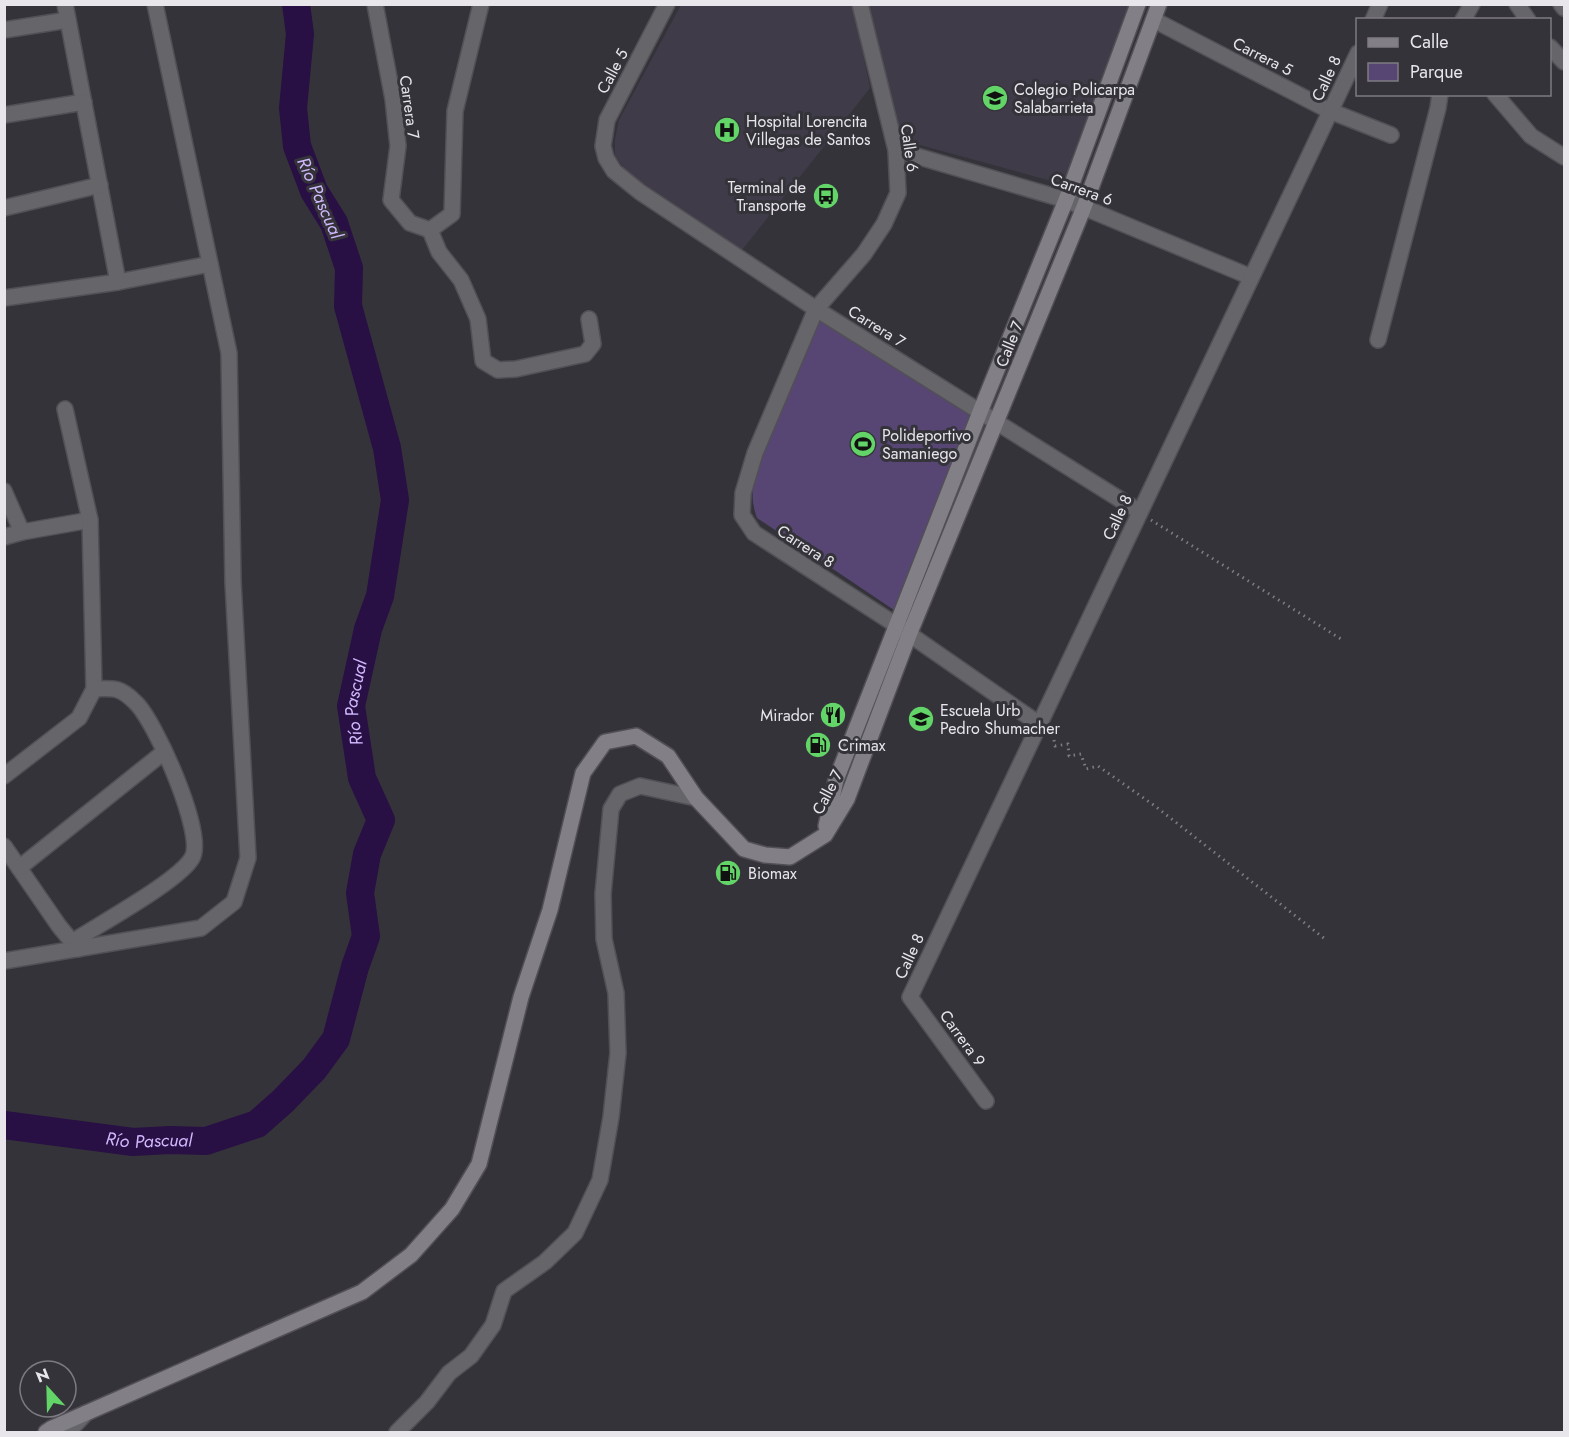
<svg xmlns="http://www.w3.org/2000/svg" width="1569" height="1437" font-family="Jost,sans-serif">
  <style>
    .built { fill: #403b48 }
    .green { fill: #574674 }
    .lines { fill: none; stroke-linecap: round; stroke-linejoin: round }
    .river { stroke: #280f44; stroke-width: 28 }
    .minor-casing { stroke: #525056; stroke-width: 18 }
    .tertiary-casing { stroke: #525056; stroke-width: 18 }
    .secondary-casing { stroke: #525056; stroke-width: 18 }
    .path { stroke: #7f7d83; stroke-width: 3; stroke-dasharray: 1.5 4.5; stroke-linecap: butt }
    .minor { stroke: #666569; stroke-width: 15 }
    .tertiary { stroke: #666569; stroke-width: 15 }
    .secondary { stroke: #828086; stroke-width: 15 }
    .labels { text-anchor: middle; stroke-width: 6; stroke-linejoin: round; paint-order: stroke }
    .street-label { font-size: 16px; fill: #e8e6eb; stroke: #35333a }
    .poi-label { font-size: 16px; fill: #e8e6eb; stroke: #35333a; text-anchor: start }
    .water-label { font-size: 18px; font-style: italic; fill: #d0b8fd; stroke: #35333a }
  </style>
  <rect width="100%" height="100%" fill="#35333a"/>
  <g class="built">
    <path d="M681,5h171l2,5 16,78 -128,162 -114,-77 -13,-17v-16l4,-20z"/>
    <path d="M866,5h267l-67,180 -164,-45z"/>
  </g>
  <path class="green" d="M817,319l154,96 -77,195 -137,-92c-6,-17 -5,-26 -2,-44z"/>
  <g class="lines">
    <path class="river" id="s1" d="M4,1125l129,17 37,-2 36,1 51,-17 26,-23 31,-32 22,-30 19,-72 11,-31 -6,-43 7,-39 14,-34 -19,-42 -11,-72 17,-77 12,-33 15,-96 -8,-52 -39,-142 1,-38 -15,-45 -20,-32 -17,-45 -4,-38 7,-74 -4,-30"/>
    <g class="minor-casing">
      <g id="minor">
        <path d="M65,4l53,278"/>
        <path d="M667,4l-60,116 -4,26 3,12 8,13 26,21 176,117 324,203"/>
        <path d="M860,4l36,146 2,43 -14,31 -20,30 -48,55 -61,144 -12,40 -1,22 12,18 142,92 143,99"/>
        <path d="M1517,4l11,16"/>
        <path d="M1154,20l176,91 61,24"/>
        <path d="M1373,20l7,-16"/>
        <path d="M1463,20l9,-16"/>
        <path d="M4,30l64,-10"/>
        <path d="M1550,47l14,15"/>
        <path d="M1495,94l36,42 33,21"/>
        <path d="M4,115l80,-13"/>
        <path d="M896,150l170,50 185,77"/>
        <path d="M4,208l96,-23"/>
        <path d="M430,230l9,22 22,28 17,39 5,42 15,9 18,-1 69,-15 8,-10 -4,-25"/>
        <path d="M4,298l114,-16 92,-18"/>
        <path d="M1378,340l60,-232 2,-14"/>
        <path d="M4,491l18,41"/>
        <path d="M4,537l18,-5 68,-12"/>
        <path d="M4,776l75,-58 15,-29 -4,-169 -25,-111"/>
        <path d="M4,846l55,80 19,23"/>
        <path d="M19,868l145,-116"/>
        <path d="M72,942c26,-17 107,-61 120,-84 14,-23 -37,-138 -57,-156 -15,-15 -21,-14 -41,-13"/>
        <path d="M4,961l197,-33 33,-26 14,-44 -15,-276 -4,-229 -74,-349"/>
        <path d="M986,1101l-76,-104 448,-944"/>
        <path d="M68,1432l18,-19"/>
        <path d="M397,1432l30,-30 22,-29 22,-17 22,-31 11,-34 41,-29 30,-29 25,-53 11,-63 7,-64 -2,-60 -12,-54 -1,-45 8,-85 9,-15 20,-8 56,12"/>
      </g>
    </g>
    <g class="tertiary-casing">
      <g id="tertiary">
        <path d="M375,4l18,95 5,47 -7,54 19,23 20,7 22,-16 3,-103 26,-107"/>
        <path d="M1561,4l3,4"/>
      </g>
    </g>
    <g class="secondary-casing">
      <g id="secondary">
        <path d="M826,826l10,-46 144,-368 86,-212 72,-196"/>
        <path d="M46,1432l6,-4 310,-136 49,-37 41,-46 27,-45 42,-167 29,-87 33,-137 22,-31 31,-6 32,20 28,42 48,51 21,6 25,2 35,-22 22,-36 62,-164 175,-428 75,-203"/>
      </g>
    </g>
    <g class="path">
      <path d="M1151,520l190,119"/>
      <path d="M1053,734l2,12 13,-2 1,12 12,-2 5,15 12,-3 57,40 170,133"/>
    </g>
    <use href="#minor" class="minor"/>
    <use href="#tertiary" class="tertiary"/>
    <use href="#secondary" class="secondary"/>
  </g>
  <defs>
    <g id="school-disc" transform="scale(1.35)"><circle r="9.5" fill="#63d468" stroke="#35333a"/><path d="M0-5L7-2L0 1L-7-2ZM-4 1L0 2.5L4 1V4Q0 6-4 4Z" fill="#111"/></g>
    <g id="hospital-disc" transform="scale(1.35)"><circle r="9.5" fill="#63d468" stroke="#35333a"/><path d="M-5-5h3v3.5h4V-5h3V5h-3V1.5h-4V5h-3Z" fill="#111"/></g>
    <g id="bus-disc" transform="scale(1.35)"><circle r="9.5" fill="#63d468" stroke="#35333a"/><path d="M-5-6H5V4H4V6H2V4H-2V6H-4V4H-5ZM-3.5-4V0h7V-4ZM-3.5 1.2v1.5H-2V1.2ZM2 1.2v1.5H3.5V1.2Z" fill="#111"/></g>
    <g id="stadium-disc" transform="scale(1.35)"><circle r="9.5" fill="#63d468" stroke="#35333a"/><path d="M0-5a6.5 5 0 1 0 0 10a6.5 5 0 1 0 0-10ZM-3.5-1.8h7v3.6h-7Z" fill="#111"/></g>
    <g id="restaurant-disc" transform="scale(1.35)"><circle r="9.5" fill="#63d468" stroke="#35333a"/><path d="M-5-6h1v4h1v-4h1v4h1v-4h1v5L-1.5 .5V6h-2V.5L-5-1ZM5-6V6H3V1.5H1.5Q1.5-4 5-6Z" fill="#111"/></g>
    <g id="fuel-disc" transform="scale(1.35)"><circle r="9.5" fill="#63d468" stroke="#35333a"/><path d="M-5.5-6h7V0h2V4h1.3V-2.5L3-4.5l.8-.8L6-3V5H2.5V1h-1V6h-7ZM-4.2-4.7v3.2H.2V-4.7Z" fill="#111"/></g>
  </defs>
  <g fill-rule="evenodd">
    <use href="#school-disc" x="995" y="98"/>
    <use href="#hospital-disc" x="727" y="130"/>
    <use href="#bus-disc" x="826" y="196"/>
    <use href="#stadium-disc" x="863" y="444"/>
    <use href="#restaurant-disc" x="833" y="715"/>
    <use href="#school-disc" x="921" y="719"/>
    <use href="#fuel-disc" x="818" y="745"/>
    <use href="#fuel-disc" x="728" y="873"/>
  </g>
  <g class="labels">
    <g class="street-label">
      <text transform="translate(1263 56) rotate(27)" y="6">Carrera 5</text>
      <text transform="translate(612 71) rotate(-62)" y="6">Calle 5</text>
      <text transform="translate(1326 78) rotate(-65)" y="6">Calle 8</text>
      <text transform="translate(410 107) rotate(82)" y="6">Carrera 7</text>
      <text transform="translate(910 148) rotate(82)" y="6">Calle 6</text>
      <text transform="translate(1082 189) rotate(20)" y="6">Carrera 6</text>
      <text transform="translate(877 326) rotate(32)" y="6">Carrera 7</text>
      <text transform="translate(1009 344) rotate(-68)" y="6">Calle 7</text>
      <text transform="translate(1117 517) rotate(-65)" y="6">Calle 8</text>
      <text transform="translate(806 546) rotate(33)" y="6">Carrera 8</text>
      <text transform="translate(827 792) rotate(-63)" y="6">Calle 7</text>
      <text transform="translate(909 956) rotate(-65)" y="6">Calle 8</text>
      <text transform="translate(963 1038) rotate(54)" y="6">Carrera 9</text>
    </g>
    <g class="poi-label">
      <text x="1014" y="95">Colegio Policarpa<tspan x="1014" dy="18">Salabarrieta</tspan></text>
      <text x="746" y="127">Hospital Lorencita<tspan x="746" dy="18">Villegas de Santos</tspan></text>
      <text x="806" y="193" text-anchor="end">Terminal de<tspan x="806" dy="18">Transporte</tspan></text>
      <text x="882" y="441">Polideportivo<tspan x="882" dy="18">Samaniego</tspan></text>
      <text x="940" y="716">Escuela Urb<tspan x="940" dy="18">Pedro Shumacher</tspan></text>
      <text x="814" y="721" text-anchor="end">Mirador</text>
      <text x="838" y="751">Crimax</text>
      <text x="748" y="879">Biomax</text>
    </g>
    <g class="water-label">
      <text transform="translate(320 198) rotate(66)" y="6">Río Pascual</text>
      <text dy="6" stroke="none"><textPath href="#s1" startOffset="723">Río Pascual</textPath></text>
      <text dy="6" stroke="none"><textPath href="#s1" startOffset="146">Río Pascual</textPath></text>
    </g>
  </g>
  <rect width="1569" height="1437" fill="none" stroke="#e8e6eb" stroke-width="12"/>
  <rect x="1356" y="18" width="195" height="78" fill="#35333a" stroke="#7d7b81" stroke-width="1.5"/>
  <rect x="1368" y="38" width="30" height="9" fill="#828086" stroke="#7d7b81" stroke-width="1.5"/>
  <text x="1410" y="48" font-size="18" fill="#e8e6eb">Calle</text>
  <rect x="1368" y="63" width="30" height="18" fill="#574674" stroke="#7d7b81" stroke-width="1.5"/>
  <text x="1410" y="78" font-size="18" fill="#e8e6eb">Parque</text>
  <g transform="translate(48 1389) rotate(338)"><circle r="28" fill="#35333a" stroke="#7d7b81" stroke-width="1.5"/>
  <path d="M0-4.5L10 22L0 15L-10 22Z" fill="#63d468"/>
  <text y="-9" font-size="16" font-weight="bold" text-anchor="middle" fill="#e8e6eb">N</text>
  </g>
</svg>
